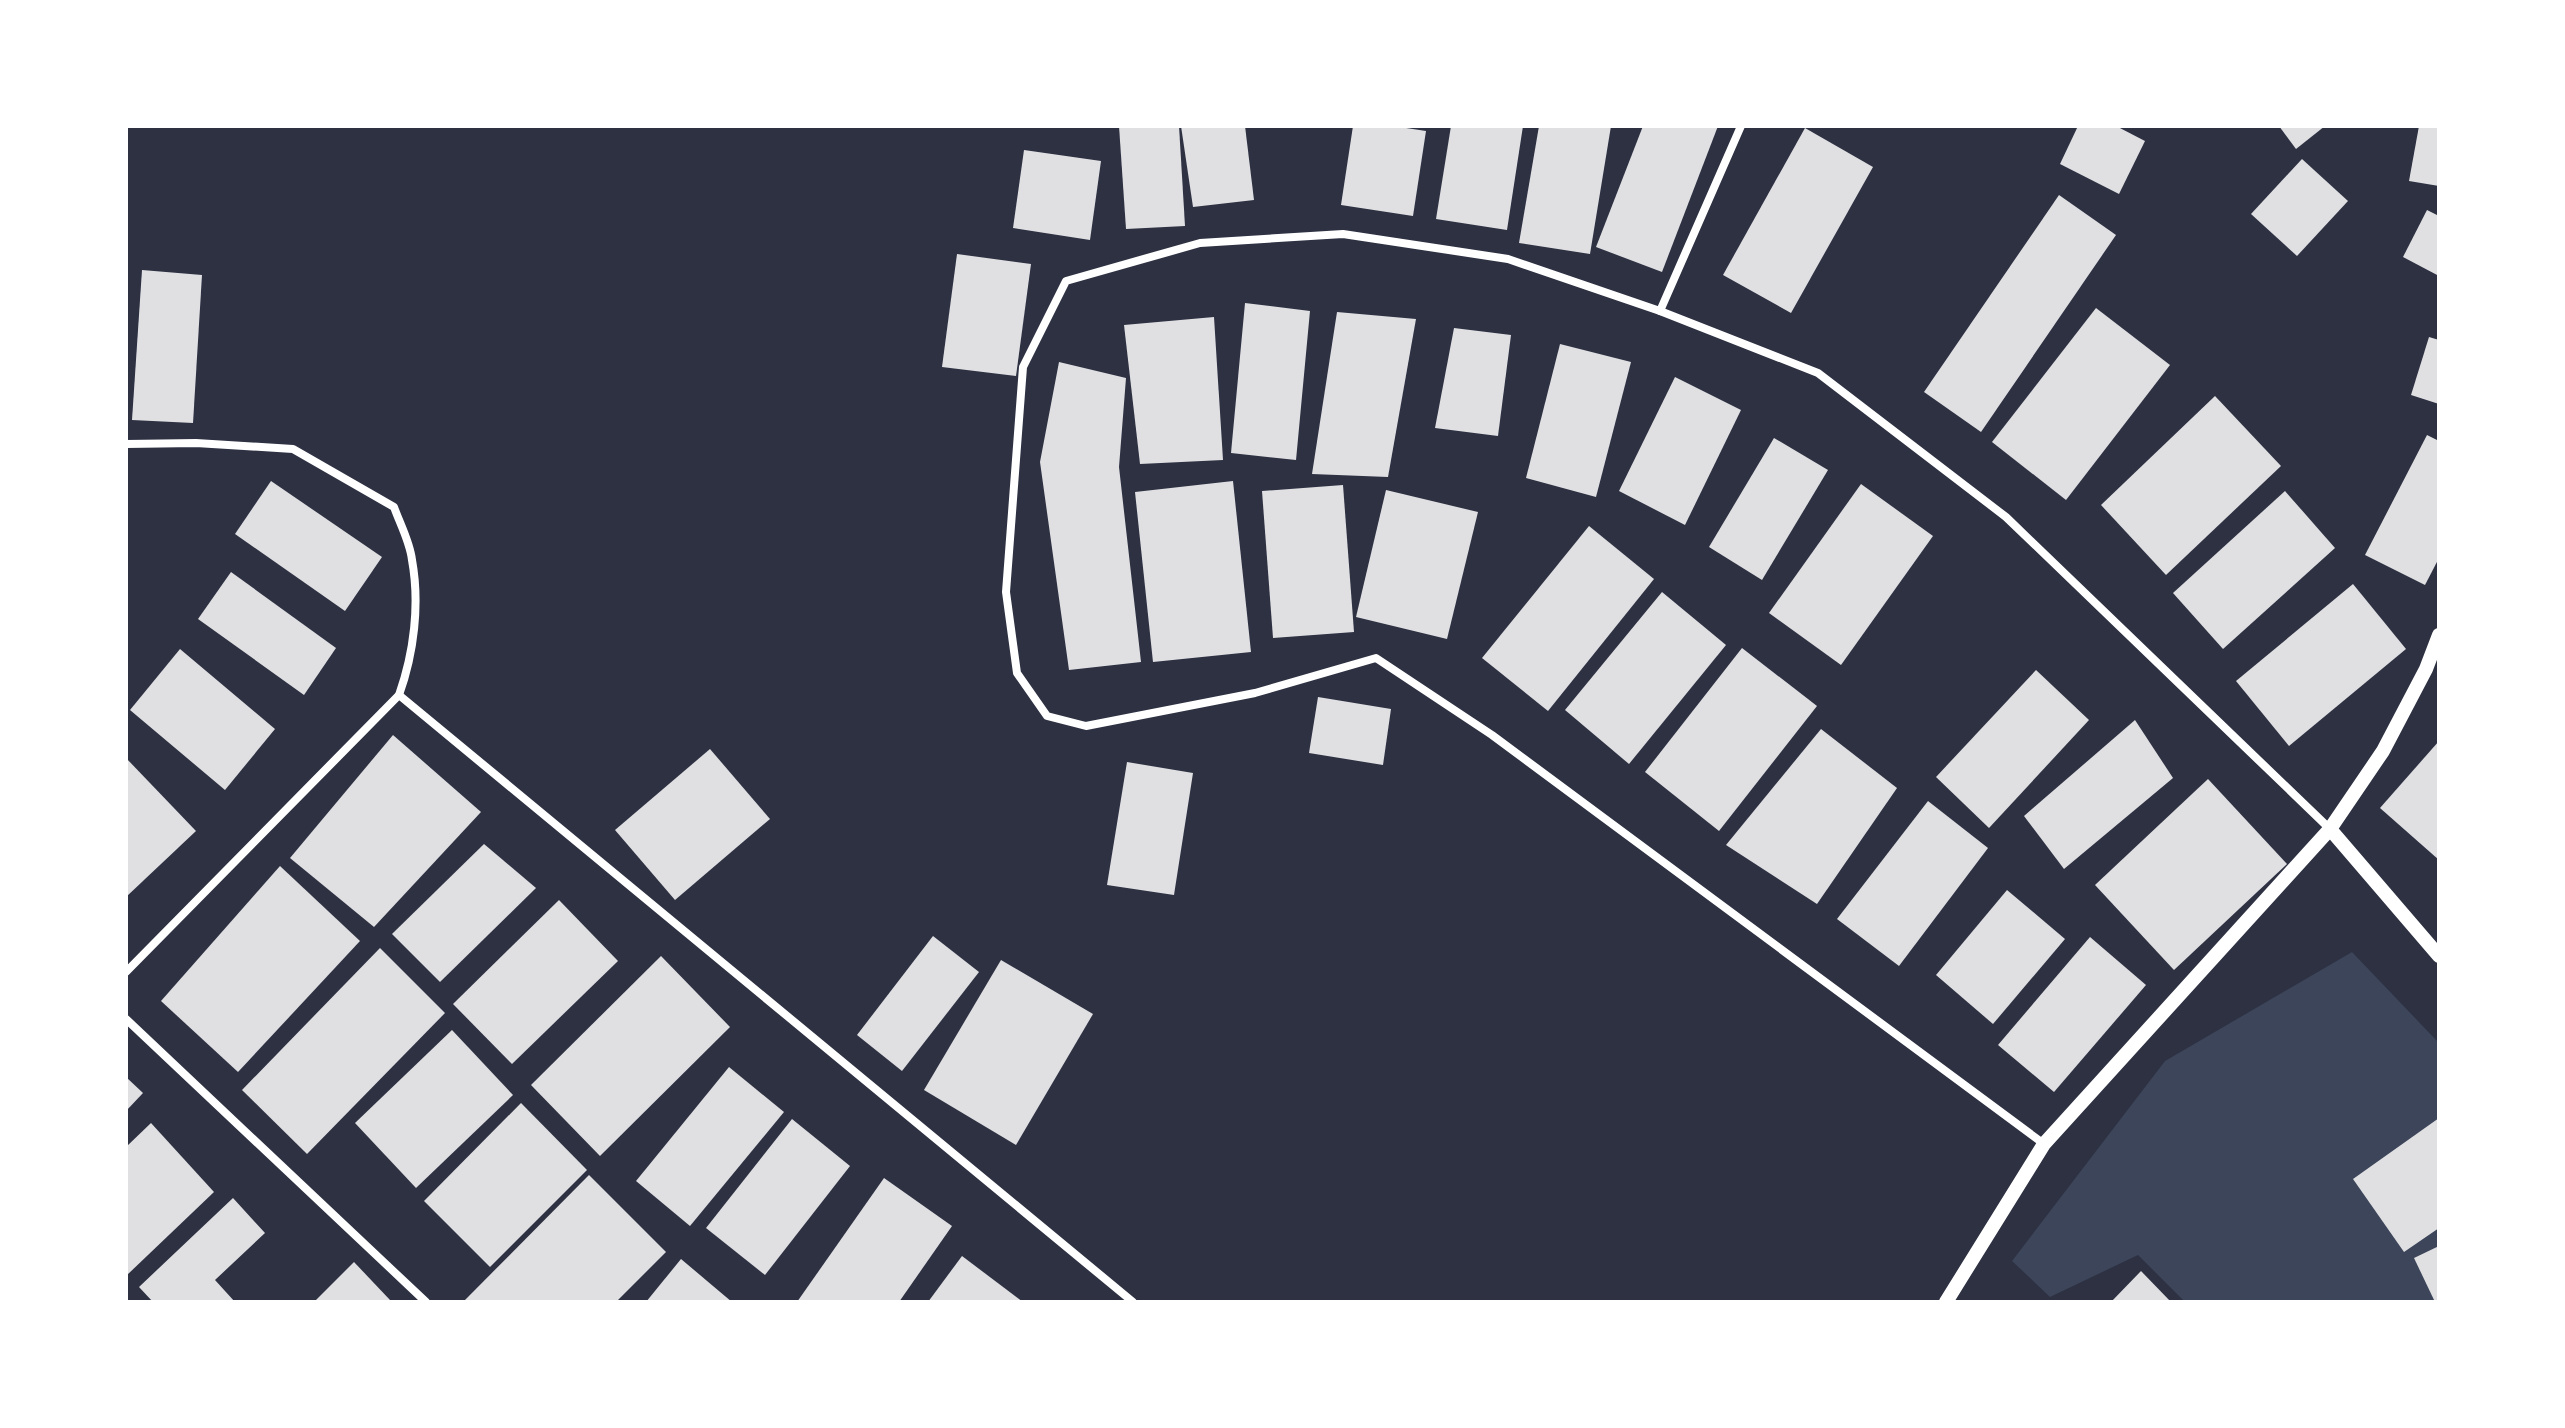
<svg xmlns="http://www.w3.org/2000/svg" width="2565" height="1428" font-family="'PT Sans',sans-serif">
  <style>
    .green { fill: #3c4559 }
    .building { fill: #e0e0e3 }
    .lines { fill: none; stroke-linecap: round; stroke-linejoin: round }
    .minor { stroke: #fff; stroke-width: 8 }
    .tertiary { stroke: #fff; stroke-width: 14 }
  </style>
  <rect width="100%" height="100%" fill="#2d3142"/>
  <path class="green" d="M2352,952l87,91v259h-254l-47,-47 -88,42 -38,-36 153,-200z"/>
  <g class="building">
    <path d="M1119,126h60l6,100 -59,3z"/>
    <path d="M1181,126h64l9,74 -61,7z"/>
    <path d="M1353,126h40l33,5 -13,85 -72,-11z"/>
    <path d="M1451,126h72l-16,104 -71,-11z"/>
    <path d="M1539,126h72l-21,128 -71,-11z"/>
    <path d="M1643,126h75l-56,146 -66,-25z"/>
    <path d="M2078,126h38l29,15 -26,53 -59,-30z"/>
    <path d="M2279,126h46l-29,23z"/>
    <path d="M2419,126h20v60l-30,-5z"/>
    <path d="M1805,128l68,39 -82,146 -68,-38z"/>
    <path d="M1024,150l77,11 -11,79 -77,-12z"/>
    <path d="M2302,159l46,42 -51,55 -46,-42z"/>
    <path d="M2059,195l57,40 -135,197 -57,-40z"/>
    <path d="M2427,210l12,6v60l-36,-19z"/>
    <path d="M957,254l74,10 -15,112 -74,-9z"/>
    <path d="M142,270l60,5 -9,148 -61,-3z"/>
    <path d="M1245,303l65,8 -14,149 -65,-7z"/>
    <path d="M2096,308l74,57 -104,135 -74,-58z"/>
    <path d="M1337,312l79,7 -28,158 -76,-3z"/>
    <path d="M1214,317l9,143 -83,4 -16,-139z"/>
    <path d="M1454,328l57,7 -13,101 -63,-8z"/>
    <path d="M2429,337l10,3v64l-28,-9z"/>
    <path d="M1560,344l71,18 -35,135 -70,-19z"/>
    <path d="M1059,362l67,16 -7,89 22,195 -72,8 -29,-208z"/>
    <path d="M1675,377l66,33 -56,115 -66,-34z"/>
    <path d="M2215,396l66,70 -115,109 -65,-70z"/>
    <path d="M2427,435l12,6v117l-14,27 -60,-30z"/>
    <path d="M1774,438l54,32 -66,110 -53,-33z"/>
    <path d="M271,481l111,76 -37,54 -110,-77z"/>
    <path d="M1233,481l18,171 -98,10 -18,-170z"/>
    <path d="M1861,484l72,52 -92,129 -72,-52z"/>
    <path d="M1343,485l11,147 -81,6 -11,-147z"/>
    <path d="M1386,490l92,22 -31,127 -91,-22z"/>
    <path d="M2285,491l50,57 -112,101 -50,-56z"/>
    <path d="M1589,526l65,53 -106,132 -66,-53z"/>
    <path d="M231,572l105,76 -32,47 -106,-76z"/>
    <path d="M2353,584l53,65 -117,97 -53,-65z"/>
    <path d="M1662,592l64,53 -97,119 -64,-54z"/>
    <path d="M1742,648l75,58 -98,125 -74,-59z"/>
    <path d="M180,649l95,80 -50,61 -95,-80z"/>
    <path d="M2036,670l53,50 -100,108 -53,-51z"/>
    <path d="M1318,697l73,12 -8,56 -74,-12z"/>
    <path d="M2135,720l38,58 -109,91 -40,-53z"/>
    <path d="M1821,729l76,59 -80,116 -91,-59z"/>
    <path d="M393,735l88,77 -107,115 -84,-69z"/>
    <path d="M2439,741v119l-59,-52z"/>
    <path d="M710,749l60,70 -95,81 -60,-70z"/>
    <path d="M126,758l70,73 -70,66z"/>
    <path d="M1127,762l66,11 -19,122 -67,-10z"/>
    <path d="M2208,779l79,85 -113,106 -79,-85z"/>
    <path d="M1928,801l60,47 -89,118 -62,-47z"/>
    <path d="M484,844l52,44 -96,94 -48,-48z"/>
    <path d="M280,866l80,75 -122,131 -77,-71z"/>
    <path d="M2007,890l58,49 -72,85 -57,-49z"/>
    <path d="M559,900l59,61 -106,103 -59,-60z"/>
    <path d="M933,936l46,36 -77,99 -45,-36z"/>
    <path d="M2090,937l56,48 -92,107 -56,-47z"/>
    <path d="M380,948l65,65 -138,141 -65,-64z"/>
    <path d="M661,956l69,71 -130,129 -69,-71z"/>
    <path d="M1001,960l92,54 -77,131 -92,-55z"/>
    <path d="M452,1030l61,65 -97,93 -61,-65z"/>
    <path d="M729,1067l55,45 -94,114 -54,-45z"/>
    <path d="M126,1077l17,16 -17,18z"/>
    <path d="M521,1103l66,67 -97,97 -66,-66z"/>
    <path d="M2439,1118v110l-35,24 -51,-73z"/>
    <path d="M792,1119l58,47 -85,109 -59,-47z"/>
    <path d="M151,1123l63,69 -88,84v-129z"/>
    <path d="M589,1175l77,77 -50,50h-149l-2,-2z"/>
    <path d="M884,1178l68,48 -53,76h-102z"/>
    <path d="M233,1198l32,35 -50,47 20,22h-82l-14,-15z"/>
    <path d="M2439,1246v56h-4l-21,-44z"/>
    <path d="M962,1256l61,46h-95z"/>
    <path d="M681,1259l51,43h-86z"/>
    <path d="M354,1262l36,38 -76,2z"/>
    <path d="M2141,1271l30,31h-60z"/>
  </g>
  <g class="lines">
    <g class="minor">
      <path d="M1660,311l81,-185"/>
      <path d="M126,444l70,-1 97,6 101,58c6,17 16,35 18,53 8,44 2,93 -13,135l-273,277"/>
      <path d="M399,695l734,607"/>
      <path d="M126,1019l300,283"/>
      <path d="M2044,1144l-552,-409 -116,-77 -121,35 -169,33 -39,-10 -30,-43 -11,-81 17,-225 43,-86 134,-38 143,-9 165,25 152,52 158,62 188,144 324,312"/>
    </g>
    <g class="tertiary">
      <path d="M2330,829l109,127"/>
      <path d="M1946,1302l98,-158 286,-315 53,-78 43,-82 13,-34"/>
    </g>
  </g>
  <rect width="2565" height="1428" fill="none" stroke="#ffffff" stroke-width="256"/>
</svg>
